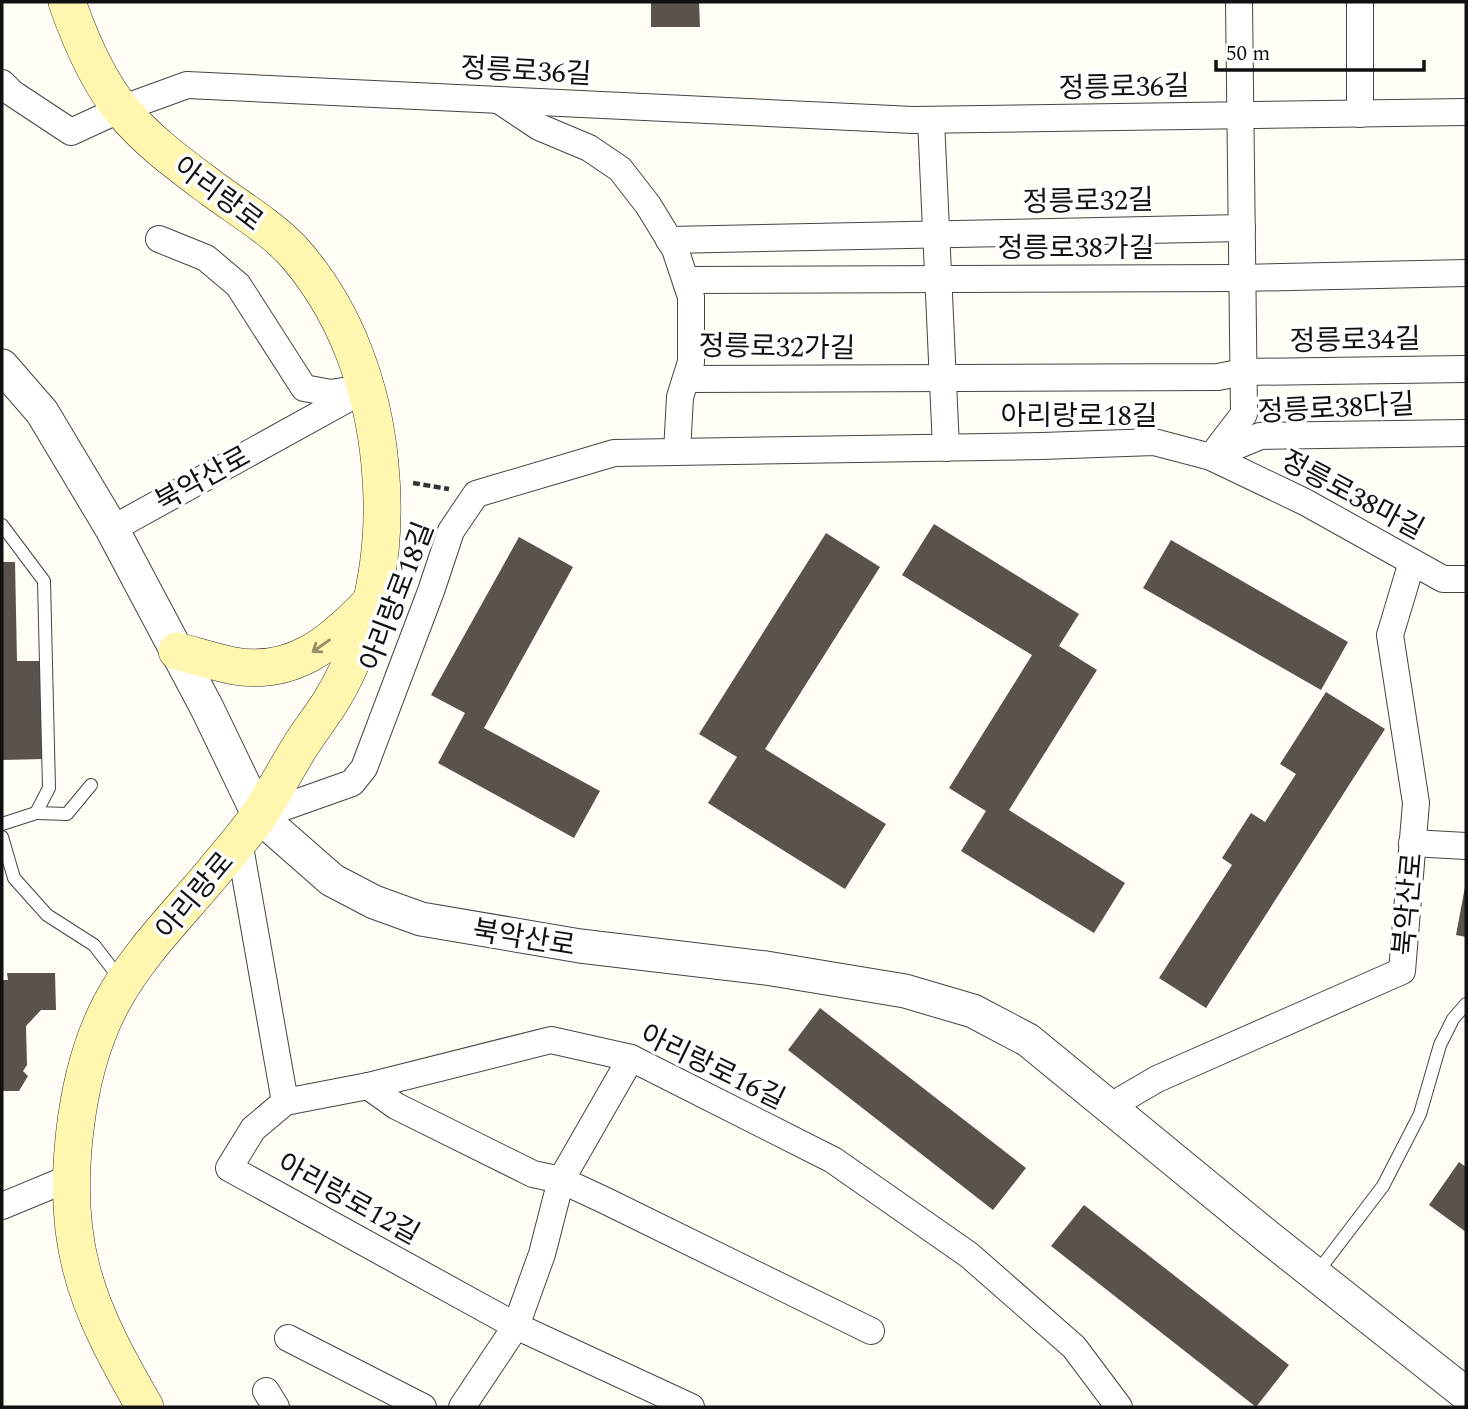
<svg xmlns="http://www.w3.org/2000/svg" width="1468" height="1409" font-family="Spectral,'Noto Sans KR',serif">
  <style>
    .building { fill: #5a524d }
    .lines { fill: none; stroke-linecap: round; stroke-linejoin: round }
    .service-casing { stroke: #444; stroke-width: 14 }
    .minor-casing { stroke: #444; stroke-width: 28 }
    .tertiary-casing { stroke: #444; stroke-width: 35 }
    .secondary-casing { stroke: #333; stroke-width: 38 }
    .path { stroke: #333; stroke-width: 4.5; stroke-dasharray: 7 3.5; stroke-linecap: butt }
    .service { stroke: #fff; stroke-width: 12 }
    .minor { stroke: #fff; stroke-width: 26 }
    .tertiary { stroke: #fff; stroke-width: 33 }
    .secondary { stroke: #fff6b0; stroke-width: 37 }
    .oneway { stroke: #948f68 }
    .labels { text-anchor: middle; stroke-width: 7; stroke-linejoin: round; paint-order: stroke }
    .street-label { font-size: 28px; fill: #111; stroke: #fff }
  </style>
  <rect width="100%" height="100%" fill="#fffdf5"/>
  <g class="building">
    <path d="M651,2h48l1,25h-49z"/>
    <path d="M934,524l145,90 -20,32 38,24 -88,140 116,73 -31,50 -133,-82 25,-40 -37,-23 83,-133 -130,-80z"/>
    <path d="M826,533l54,34 -115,182 121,75 -41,65 -137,-86 29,-46 -38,-23z"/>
    <path d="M519,537l54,30 -89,161 116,63 -26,47 -136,-75 27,-50 -34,-18z"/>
    <path d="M1171,540l177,102 -27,48 -178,-102z"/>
    <path d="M2,562h13l2,99h24l2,98 -41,1z"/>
    <path d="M1326,692l59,37 -179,279 -47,-30 73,-113 -10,-7 29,-45 14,9 31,-48 -16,-10z"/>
    <path d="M1465,887h1v50l-10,-2z"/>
    <path d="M7,973h48l1,37h-15l-15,16 1,39 -4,6 5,5 -9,15h-17v-111h6z"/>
    <path d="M820,1008l206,160 -33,42 -205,-160z"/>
    <path d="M1459,1162l7,5v65l-37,-27z"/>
    <path d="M1084,1205l205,160 -33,42 -205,-161z"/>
  </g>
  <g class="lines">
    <g class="service-casing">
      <g id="service">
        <path d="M2,525l42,56 5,207 -13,25 -34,11"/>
        <path d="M36,813l31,1 24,-29"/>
        <path d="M2,837l12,41 33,37 47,30 27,35"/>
        <path d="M1316,1274l67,-88 37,-72 20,-69 13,-26 13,-15"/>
      </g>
    </g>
    <g class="minor-casing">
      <g id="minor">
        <path d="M1360,2v112"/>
        <path d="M2,83l10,10 59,39 50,-23 66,-24 726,35 553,-8"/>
        <path d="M500,101l39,26 50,21 31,21 28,36 27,44 16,48v65l-11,35 -3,55"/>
        <path d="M931,120l15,328"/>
        <path d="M159,239l47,19 32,27 66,103 27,5 24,-4"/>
        <path d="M669,240l573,-12"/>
        <path d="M686,280l556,-2 224,-5"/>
        <path d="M686,379l532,-2 25,-5 223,-3"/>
        <path d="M1213,456l47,-20 206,-3"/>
        <path d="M1211,457l33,-43 -5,-412"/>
        <path d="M112,529l255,-141"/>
        <path d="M259,816l93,-33 12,-15 67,-177 20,-60 25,-37 138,-41 428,-7 112,-4 57,15 94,45 138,77h23"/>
        <path d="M239,841l46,261 83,-16 183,-46 80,18 202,102 136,95 105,92 45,60"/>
        <path d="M1412,843l54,3"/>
        <path d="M368,1086l28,20 137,68 28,6 43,20 267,131"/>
        <path d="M285,1102l-32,27 -24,39 287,158 175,81"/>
        <path d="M1109,1107l48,-28 245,-108 14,-168 -26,-168 22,-73"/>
        <path d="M2,1206l70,-29"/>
        <path d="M288,1338l135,69"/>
        <path d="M266,1391l10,16"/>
        <path d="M462,1407l54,-81 26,-72 19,-74 70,-122"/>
      </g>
    </g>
    <g class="tertiary-casing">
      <path id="tertiary" d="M2,366l40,46 70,117 95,179 52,108 73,64 42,22 47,17 159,27 186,22 139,23 68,20 55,29 240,197 198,157"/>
    </g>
    <g class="secondary-casing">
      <g id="secondary">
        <path d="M67,2c13,37 30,78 55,108 26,32 60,56 92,80 26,19 56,37 78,60 53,59 81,137 88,215 8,82 -6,165 -49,236 -10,16 -22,31 -32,47 -14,23 -27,48 -42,70 -13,18 -27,34 -41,51 -36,44 -78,84 -105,135 -37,70 -50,186 -30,263 12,49 39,97 64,140"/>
        <path d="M177,651c19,5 38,11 57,15 58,10 97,-22 135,-62"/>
      </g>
    </g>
    <path class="path" d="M413,483l36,6"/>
    <use href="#service" class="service"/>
    <use href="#minor" class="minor"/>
    <use href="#tertiary" class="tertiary"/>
    <use href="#secondary" class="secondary"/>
  </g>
  <defs><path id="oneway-shaft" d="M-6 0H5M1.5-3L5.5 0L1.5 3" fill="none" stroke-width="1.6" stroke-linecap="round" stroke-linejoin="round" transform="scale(1.75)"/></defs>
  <use class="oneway" href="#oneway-shaft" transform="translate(321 646) rotate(145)"/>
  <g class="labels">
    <g class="street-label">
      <text transform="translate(526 70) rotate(3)" y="10">정릉로36길</text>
      <text transform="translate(1124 86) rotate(-1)" y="10">정릉로36길</text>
      <text transform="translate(219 193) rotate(37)" y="10">아리랑로</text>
      <text transform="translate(1088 200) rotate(-1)" y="10">정릉로32길</text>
      <text x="1076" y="257">정릉로38가길</text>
      <text transform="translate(1355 339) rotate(-1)" y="10">정릉로34길</text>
      <text transform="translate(777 346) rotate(1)" y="10">정릉로32가길</text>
      <text transform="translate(1336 407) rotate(-3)" y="10">정릉로38다길</text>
      <text x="1079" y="425">아리랑로18길</text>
      <text transform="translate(202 478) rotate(-29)" y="10">북악산로</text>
      <text transform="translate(1353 494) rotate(28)" y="10">정릉로38마길</text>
      <text transform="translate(396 596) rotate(-69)" y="10">아리랑로18길</text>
      <text transform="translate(194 895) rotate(-50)" y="10">아리랑로</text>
      <text transform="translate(1407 904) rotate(-85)" y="10">북악산로</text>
      <text transform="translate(524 937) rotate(9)" y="10">북악산로</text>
      <text transform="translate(713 1066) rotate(26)" y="10">아리랑로16길</text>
      <text transform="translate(349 1198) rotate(29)" y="10">아리랑로12길</text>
    </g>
  </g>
  <rect width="1468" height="1409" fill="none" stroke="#111111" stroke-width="7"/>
  <path d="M1216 60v10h208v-10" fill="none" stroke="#111111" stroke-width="3.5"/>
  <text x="1226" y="60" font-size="21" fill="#111111" stroke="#ffffff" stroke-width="5" paint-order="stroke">50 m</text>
</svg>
